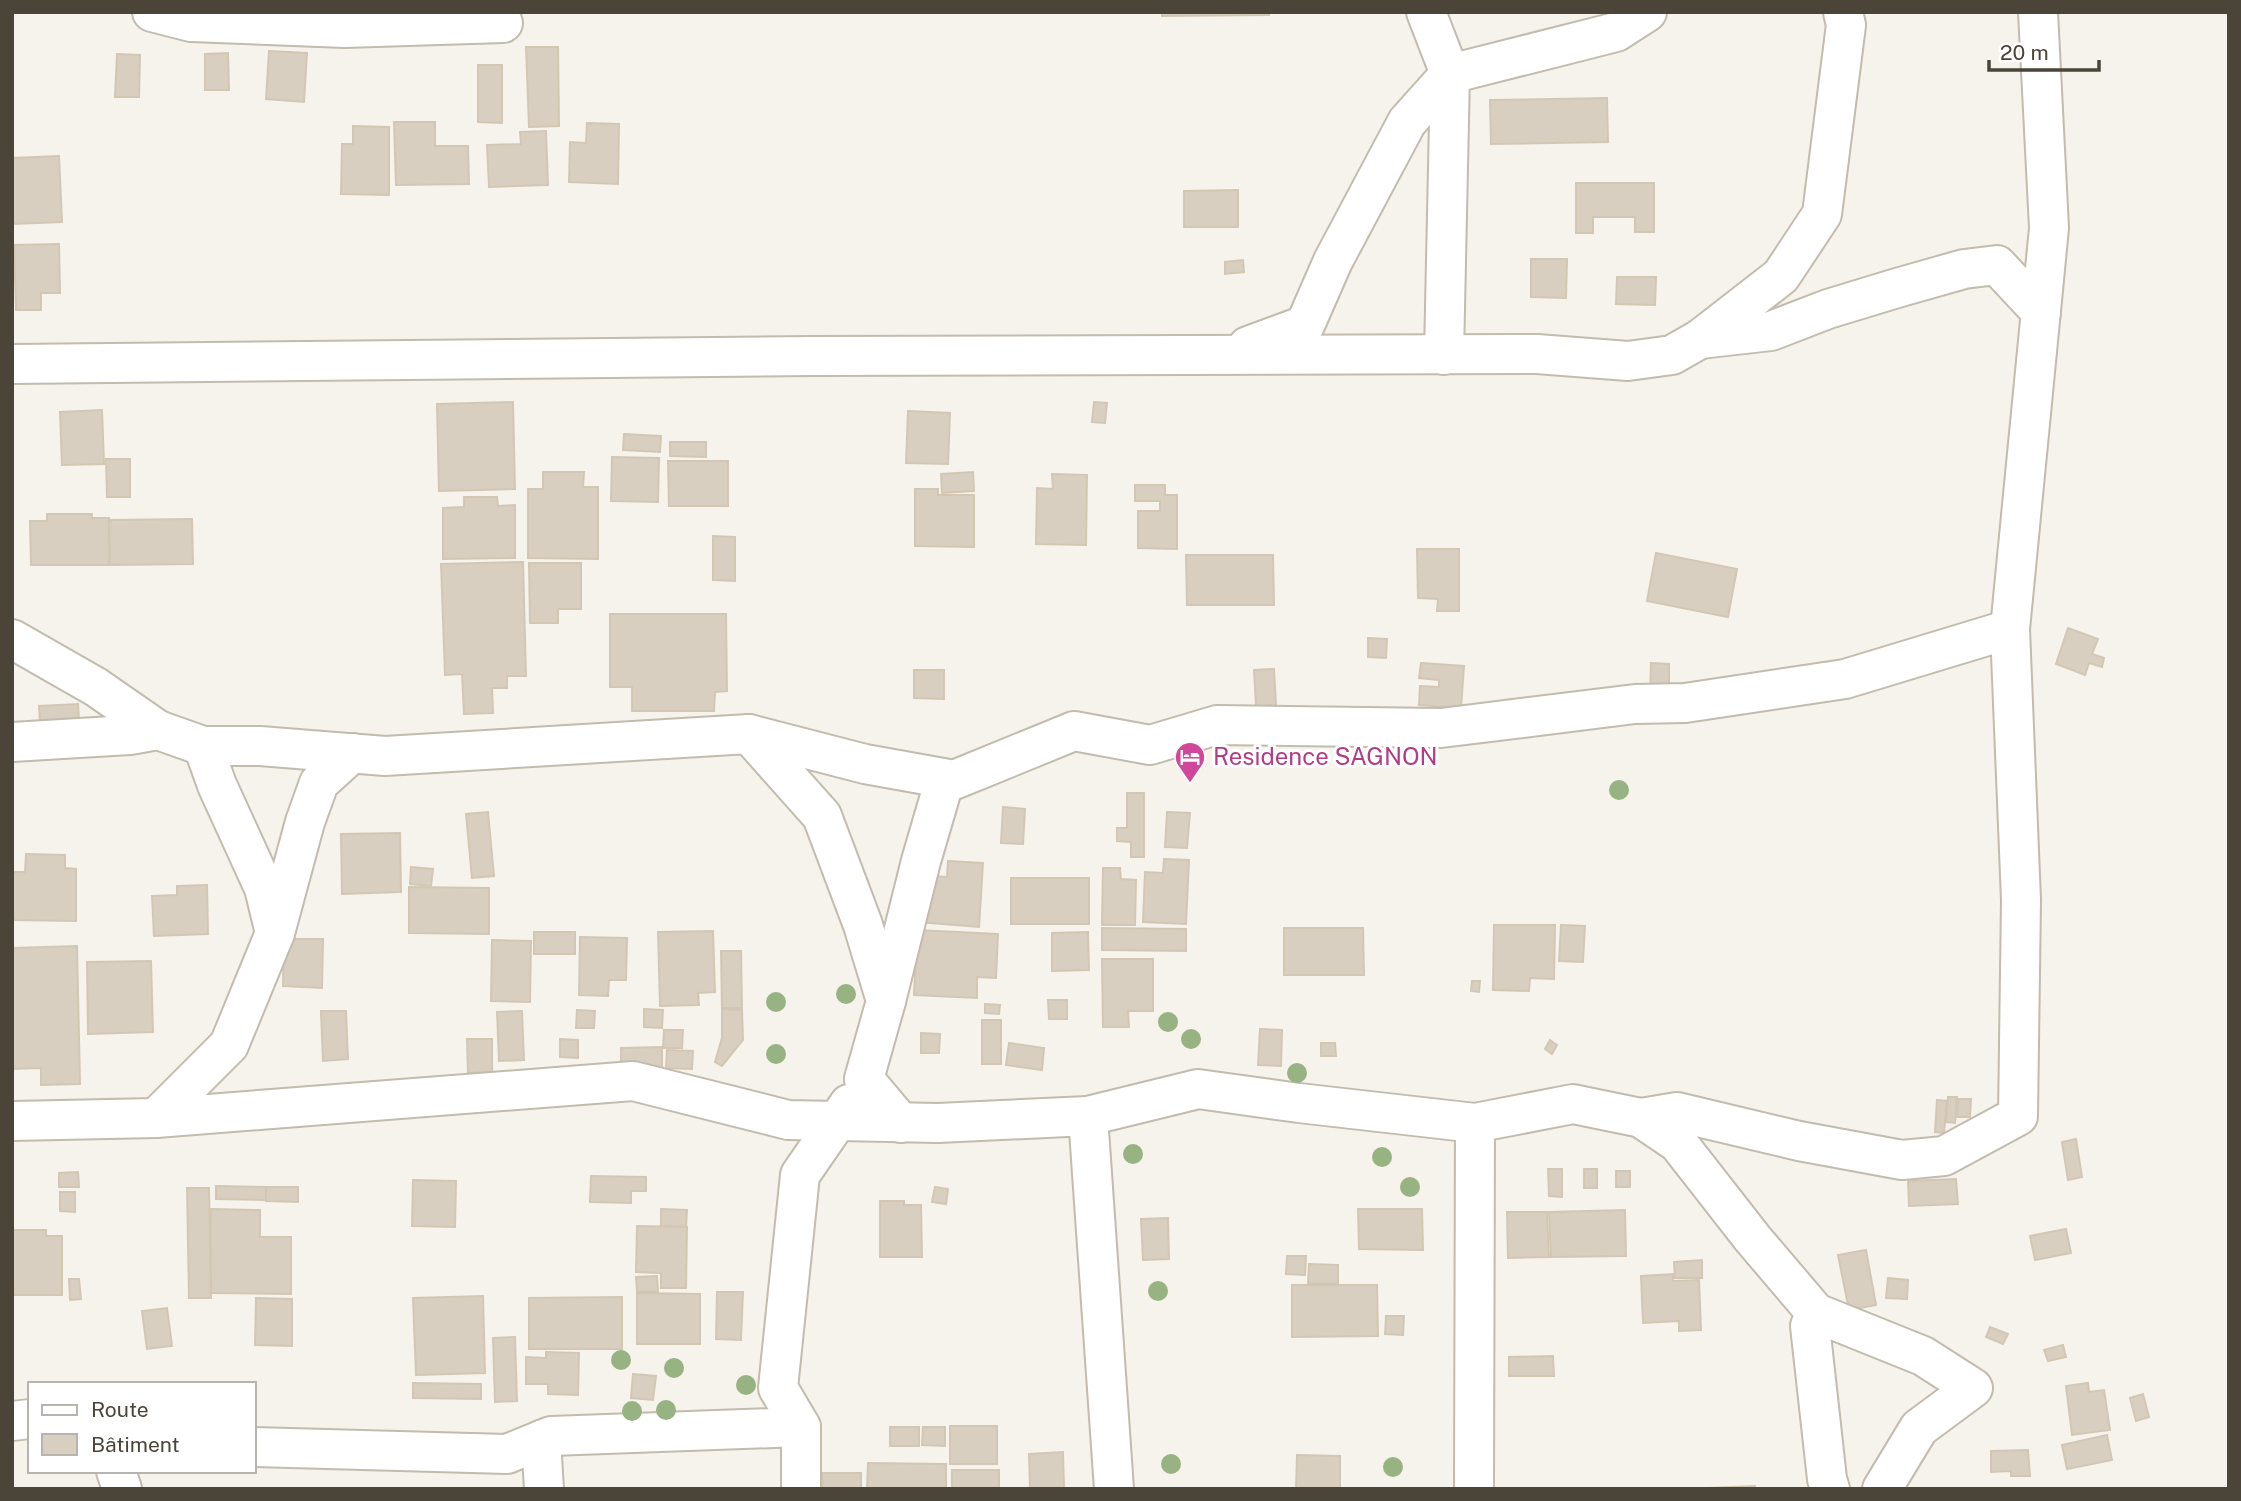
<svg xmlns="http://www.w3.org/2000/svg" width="2241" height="1501" font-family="'Public Sans',sans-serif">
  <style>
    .building { fill: #d8cfc1; stroke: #d3c7b4; stroke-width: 2 }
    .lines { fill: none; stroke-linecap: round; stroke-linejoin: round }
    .minor-casing { stroke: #c2bbae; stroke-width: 42 }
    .minor { stroke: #fff; stroke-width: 38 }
    .tree { fill: #97b381 }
    .labels { text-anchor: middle; stroke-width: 6; stroke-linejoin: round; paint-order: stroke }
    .hotel-label { font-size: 24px; fill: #b23c85; stroke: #fff; text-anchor: start }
  </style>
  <rect width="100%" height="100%" fill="#f6f3ec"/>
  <g class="building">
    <path d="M1162,12h107v3l-107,1z"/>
    <path d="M526,47h32l1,79 -30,1z"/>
    <path d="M269,51l38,2 -3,49 -38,-3z"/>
    <path d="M228,53l1,37h-24v-36z"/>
    <path d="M117,54l23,1 -1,42h-24z"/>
    <path d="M478,65h24v58l-24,-1z"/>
    <path d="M1607,98l1,44 -117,2 -1,-44z"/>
    <path d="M394,122h41v24h33l1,38 -73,1z"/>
    <path d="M587,123l32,1 -1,60 -49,-2 1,-40 16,1z"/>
    <path d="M353,126l36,1v68l-48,-1 1,-50h11z"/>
    <path d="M546,131l2,54 -59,2 -2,-42 34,-1 -1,-12z"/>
    <path d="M59,156l3,66 -50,2v-66z"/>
    <path d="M1576,183h78v49h-19v-15h-42v16h-17z"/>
    <path d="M1238,190v37h-54v-36z"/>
    <path d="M59,244l1,49h-19v17h-25l-2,-65z"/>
    <path d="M1531,259h36l-1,39 -35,-1z"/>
    <path d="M1243,260l1,12 -19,2v-12z"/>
    <path d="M1617,277h39l-1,28 -39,-1z"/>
    <path d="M513,402l2,87 -76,2 -2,-87z"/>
    <path d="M1094,402l13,1 -2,20 -13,-1z"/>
    <path d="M102,410l2,54 -42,1 -2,-53z"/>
    <path d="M908,411l42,2 -2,51 -42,-1z"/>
    <path d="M624,434l37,2 -1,16 -37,-2z"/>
    <path d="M670,442h36v15l-36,-1z"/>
    <path d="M612,457l47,1 -1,44 -47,-1z"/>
    <path d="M106,459h24v38h-23z"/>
    <path d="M668,461h60v45h-59z"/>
    <path d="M543,472h41l-1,15h15v72l-70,-1v-69h15z"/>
    <path d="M973,472l1,19 -32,2 -1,-19z"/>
    <path d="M1052,474l35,1 -1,70 -50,-1 1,-56 16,1z"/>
    <path d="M1135,485h30v10h12v54l-39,-1v-37h22v-10h-25z"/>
    <path d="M915,489h23v6h36v52l-59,-1z"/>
    <path d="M464,497h33l1,9 17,-1v53l-72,1v-51l21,-1z"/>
    <path d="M47,514h45v4h17v47h-78l-1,-44h17z"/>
    <path d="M192,519l1,45 -83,1 -1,-45z"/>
    <path d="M713,536l22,1v44l-22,-1z"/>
    <path d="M1417,549h42v62h-22l1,-12 -20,-1z"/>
    <path d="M1656,553l81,16 -9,48 -81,-16z"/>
    <path d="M1186,555h87l1,50h-87z"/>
    <path d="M523,562l3,114h-19v12h-15l1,25 -29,1 -2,-40 -17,1 -4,-111z"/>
    <path d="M529,563h52v46h-23v14h-28z"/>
    <path d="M610,614h116l1,77 -12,1 -1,19h-82v-24h-22z"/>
    <path d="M2068,628l30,11 -6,15 12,4 -2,9 -13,-4 -4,12 -29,-11z"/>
    <path d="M1368,638l19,1 -1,19 -18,-1z"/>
    <path d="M1421,663l43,3 -3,42 -42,-3 1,-19 19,1v-7l-20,-2z"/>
    <path d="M1651,663l18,1v33h-19z"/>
    <path d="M1274,669l2,36 -20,1 -2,-36z"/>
    <path d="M914,670h30v29l-30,-1z"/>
    <path d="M78,704l1,16 -39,2 -1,-16z"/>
    <path d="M1127,793h17v64h-13v-15l-14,-1v-13h10z"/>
    <path d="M1003,807l22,2 -2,35 -22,-1z"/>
    <path d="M488,812l6,64 -22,2 -6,-64z"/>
    <path d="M1167,812l23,1 -3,35 -22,-1z"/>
    <path d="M400,833l1,59 -59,2 -1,-60z"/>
    <path d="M26,854l39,1v13l11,1v52l-64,-1v-48h13z"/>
    <path d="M1164,859l25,1 -3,64 -43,-2 2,-50 18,1z"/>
    <path d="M948,861l35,2 -4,64 -61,-5 4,-47 25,2z"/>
    <path d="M411,867l22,2 -2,17 -21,-2z"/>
    <path d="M1103,868h17l1,11 15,1 -1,45h-33z"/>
    <rect x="1011" y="878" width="78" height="46"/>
    <path d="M207,885l1,49 -54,2 -2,-40 25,-1v-9z"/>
    <path d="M409,887l80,1v46l-80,-1z"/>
    <path d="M1494,925h61l-1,54 -24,-1 -1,13 -36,-1z"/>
    <path d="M1561,925l24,1 -2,36 -24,-1z"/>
    <path d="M1102,928l84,1v22l-84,-1z"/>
    <path d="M1284,928h79l1,47h-80z"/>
    <path d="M917,930l81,4 -2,44 -19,-1v21l-63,-3z"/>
    <path d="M713,931l2,61 -17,1 1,12 -39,1 -2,-74z"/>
    <rect x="534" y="932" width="41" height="22"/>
    <path d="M1088,932l1,38 -37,1v-38z"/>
    <path d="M580,937l47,1 -1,42h-17l-1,16 -29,-1z"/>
    <path d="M284,939h39l-1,49 -39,-2z"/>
    <path d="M492,940l39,1 -1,61 -39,-1z"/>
    <path d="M77,946l3,138 -39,1v-17l-29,1v-121z"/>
    <path d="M721,951h20l1,57h-20z"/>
    <path d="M1102,959h51v52h-25l1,16h-26z"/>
    <path d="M151,961l2,71 -65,2 -1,-72z"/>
    <path d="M1472,981h8l-1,11 -8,-1z"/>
    <path d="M1048,1000h19v19h-18z"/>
    <path d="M985,1004l15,1 -1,9 -14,-1z"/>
    <path d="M644,1009l19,1 -1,18 -18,-1z"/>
    <path d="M722,1009l20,1 1,30 -21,26 -7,-4 7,-24z"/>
    <path d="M577,1010l18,1 -1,17h-18z"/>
    <path d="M321,1011h25l2,48 -25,2z"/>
    <path d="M522,1011l2,49 -25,1 -2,-49z"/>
    <rect x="982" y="1020" width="19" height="44"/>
    <path d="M1260,1029l22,1 -1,36 -23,-1z"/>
    <path d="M664,1030h19l-1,18h-19z"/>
    <path d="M921,1033l19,1 -1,19h-18z"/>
    <path d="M467,1039h25v33l-24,1z"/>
    <path d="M560,1039l18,1v18l-18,-1z"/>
    <path d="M1550,1040l7,5 -5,9 -7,-5z"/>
    <path d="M1009,1043l35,5 -2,22 -36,-5z"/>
    <path d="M1321,1043h14l1,13h-15z"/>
    <path d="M662,1047v22h-41v-21z"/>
    <path d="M667,1050l26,1 -1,18 -26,-1z"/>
    <path d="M1948,1097h9l-2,26 -9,-1z"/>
    <path d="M1958,1099h13l-1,18h-13z"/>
    <path d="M1937,1100l10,1 -3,32 -9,-1z"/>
    <path d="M2076,1139l6,38 -14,3 -6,-38z"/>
    <path d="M1548,1169h14v28l-13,-1z"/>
    <rect x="1584" y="1169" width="13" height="19"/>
    <rect x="1616" y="1171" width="14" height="16"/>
    <path d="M78,1172l1,15h-20v-14z"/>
    <path d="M591,1176l55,1v14h-15v12l-41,-1z"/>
    <path d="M1956,1179l2,25 -49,2 -1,-25z"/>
    <path d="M413,1180l43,1 -1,46 -43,-1z"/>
    <path d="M216,1186l50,1v13l-50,-1z"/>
    <path d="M266,1187h32v15l-32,-1z"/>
    <path d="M935,1187l13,2 -2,15 -14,-2z"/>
    <path d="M187,1188h22l2,110h-22z"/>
    <path d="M60,1192h15v20l-15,-1z"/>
    <path d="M880,1201h24v4h17l1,52h-42z"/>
    <path d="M211,1209l49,1v27h31v57l-80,-1z"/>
    <path d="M661,1209l26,1 -1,17 -25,-1z"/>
    <path d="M1358,1209h64l1,41 -64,-1z"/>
    <path d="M1625,1210l1,46 -75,1 -2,-45z"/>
    <path d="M1507,1212h40l2,45 -41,1z"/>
    <path d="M1168,1218l1,41 -26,1 -2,-41z"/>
    <path d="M637,1226l50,1 -1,61h-25v-15l-25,-1z"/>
    <path d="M2066,1229l5,24 -36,7 -5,-24z"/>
    <path d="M12,1230h34v6h16v59h-50z"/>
    <path d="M1866,1250l10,55 -27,5 -11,-55z"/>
    <path d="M1287,1256h19l-1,19 -19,-1z"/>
    <path d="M1702,1260v18h-27l-1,-16z"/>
    <path d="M1309,1264l29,1v19h-30z"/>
    <path d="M1673,1274v7l26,-1 2,50 -22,1v-10l-36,2 -2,-47z"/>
    <path d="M657,1276l1,16h-21l-1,-15z"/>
    <path d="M1888,1278l20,2 -1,19 -21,-1z"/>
    <path d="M69,1279h10l2,20 -11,1z"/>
    <path d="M1292,1285h85l1,51 -86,1z"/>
    <path d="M717,1292h26l-2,48 -25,-1z"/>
    <path d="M637,1293l63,1v50h-63z"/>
    <path d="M483,1296l2,77 -69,2 -3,-77z"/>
    <path d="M622,1297v52h-93v-51z"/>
    <path d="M256,1298l36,1v47l-37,-1z"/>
    <path d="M167,1308l5,38 -25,3 -5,-38z"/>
    <path d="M1386,1316h18l-1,19 -18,-1z"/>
    <path d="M1990,1327l18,7 -5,10 -17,-7z"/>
    <path d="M515,1337l2,64 -22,1 -2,-64z"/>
    <path d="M2063,1345l3,12 -18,4 -4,-11z"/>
    <path d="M546,1352l33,1 -1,42 -30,-1v-10h-22v-27l20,1z"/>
    <path d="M1553,1356l1,20h-45v-19z"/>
    <path d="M633,1374l23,2 -3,24 -22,-2z"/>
    <path d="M413,1383l68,1v15l-68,-1z"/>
    <path d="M2088,1383l1,9 15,-2 6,40 -38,5 -6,-49z"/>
    <path d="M2143,1394l6,23 -13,4 -6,-23z"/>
    <rect x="950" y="1426" width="47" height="38"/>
    <rect x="890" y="1427" width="29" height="19"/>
    <path d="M923,1427h22v19l-23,-1z"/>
    <path d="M2107,1435l5,25 -45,9 -5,-24z"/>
    <path d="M2028,1450l2,26h-19v-5l-20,1v-21z"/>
    <path d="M1063,1452l1,37h-34l-1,-35z"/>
    <path d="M1297,1455l43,1v33h-44z"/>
    <path d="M868,1463l78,1v25h-79z"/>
    <rect x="952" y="1470" width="47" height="19"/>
    <path d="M822,1473h39v16h-38z"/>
    <path d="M1755,1486v3h-46v-1z"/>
  </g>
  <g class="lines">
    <g class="minor-casing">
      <g id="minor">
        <path d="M152,12l39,10 154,6 158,-5"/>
        <path d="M1700,339l71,-8 57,-22 69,-21 67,-19 33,-4 44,47"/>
        <path d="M1248,346l57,-21 28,-64 74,-139 43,-48 -24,-62"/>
        <path d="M1444,355l6,-281 166,-42 31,-20"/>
        <path d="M12,364l800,-8 725,-2 91,7 44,-6 28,-16 81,-63 41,-62 24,-189 -3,-13"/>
        <path d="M12,639l84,48 62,43"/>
        <path d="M749,734l116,30 89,16 120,-49 76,14 67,-20 224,3 194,-24 50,-1 160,-24 165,-50"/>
        <path d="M12,742l118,-7 28,-5 45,16h57l125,10 364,-22 73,82 41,109 23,76 -22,78 37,44"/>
        <path d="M203,746l14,39 47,103 11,45 30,-111 14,-39 33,-30"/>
        <path d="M886,1001l35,-140 24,-82"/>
        <path d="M1088,1116l26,373"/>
        <path d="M156,1118l73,-73 46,-112"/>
        <path d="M1641,1118l36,-6 122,29 103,19 42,-4 74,-40 3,-216 -11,-271 39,-401 -11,-216"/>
        <path d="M12,1121l144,-3 477,-37 155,39 150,3 150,-7 110,-27 101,14 176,20 98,-19 68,14 37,25 75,96 63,74 107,43 50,32 -54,40 -37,61"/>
        <path d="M1816,1313l-6,13 17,153 3,10"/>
        <path d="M12,1421l18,-2"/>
        <path d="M541,1440l3,49"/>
        <path d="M254,1447l253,7 44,-18 250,-9"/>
        <path d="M116,1471l6,18"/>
        <path d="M801,1489v-62l-23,-39 22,-213 49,-71"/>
        <path d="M1474,1489l1,-366"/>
      </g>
    </g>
    <use href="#minor" class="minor"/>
  </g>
  <g class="tree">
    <circle cx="1619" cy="790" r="10"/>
    <circle cx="846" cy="994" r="10"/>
    <circle cx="776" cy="1002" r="10"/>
    <circle cx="1168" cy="1022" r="10"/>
    <circle cx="1191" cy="1039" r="10"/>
    <circle cx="776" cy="1054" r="10"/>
    <circle cx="1297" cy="1073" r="10"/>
    <circle cx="1133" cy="1154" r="10"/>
    <circle cx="1382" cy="1157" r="10"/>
    <circle cx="1410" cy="1187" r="10"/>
    <circle cx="1158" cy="1291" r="10"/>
    <circle cx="621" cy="1360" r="10"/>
    <circle cx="674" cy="1368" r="10"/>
    <circle cx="746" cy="1385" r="10"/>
    <circle cx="666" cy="1410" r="10"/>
    <circle cx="632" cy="1411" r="10"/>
    <circle cx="1171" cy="1464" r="10"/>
    <circle cx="1393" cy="1467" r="10"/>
  </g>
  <defs>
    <g id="hotel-pin" transform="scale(1.575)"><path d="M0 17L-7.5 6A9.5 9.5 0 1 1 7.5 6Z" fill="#d1479c" stroke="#fff"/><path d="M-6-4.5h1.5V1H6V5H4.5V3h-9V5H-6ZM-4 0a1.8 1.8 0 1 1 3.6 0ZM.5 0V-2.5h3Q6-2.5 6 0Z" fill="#fff"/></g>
  </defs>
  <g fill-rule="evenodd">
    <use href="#hotel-pin" x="1190" y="757"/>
  </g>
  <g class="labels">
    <g class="hotel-label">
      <text x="1213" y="765">Residence SAGNON</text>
    </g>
  </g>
  <rect width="2241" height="1501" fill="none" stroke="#4b4439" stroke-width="28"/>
  <rect x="28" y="1382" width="228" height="91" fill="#ffffff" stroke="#b7b4b0" stroke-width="2"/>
  <rect x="42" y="1405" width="35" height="10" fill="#ffffff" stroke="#b7b4b0" stroke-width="2"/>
  <text x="91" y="1417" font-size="21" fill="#4b4439">Route</text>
  <rect x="42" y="1434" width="35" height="21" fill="#d8cfc1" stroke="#b7b4b0" stroke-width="2"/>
  <text x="91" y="1452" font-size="21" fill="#4b4439">Bâtiment</text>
  <path d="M1989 60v10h110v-10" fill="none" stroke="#4b4439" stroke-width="3.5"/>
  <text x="2000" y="60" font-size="21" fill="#4b4439" stroke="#ffffff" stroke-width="5" paint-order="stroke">20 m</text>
</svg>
